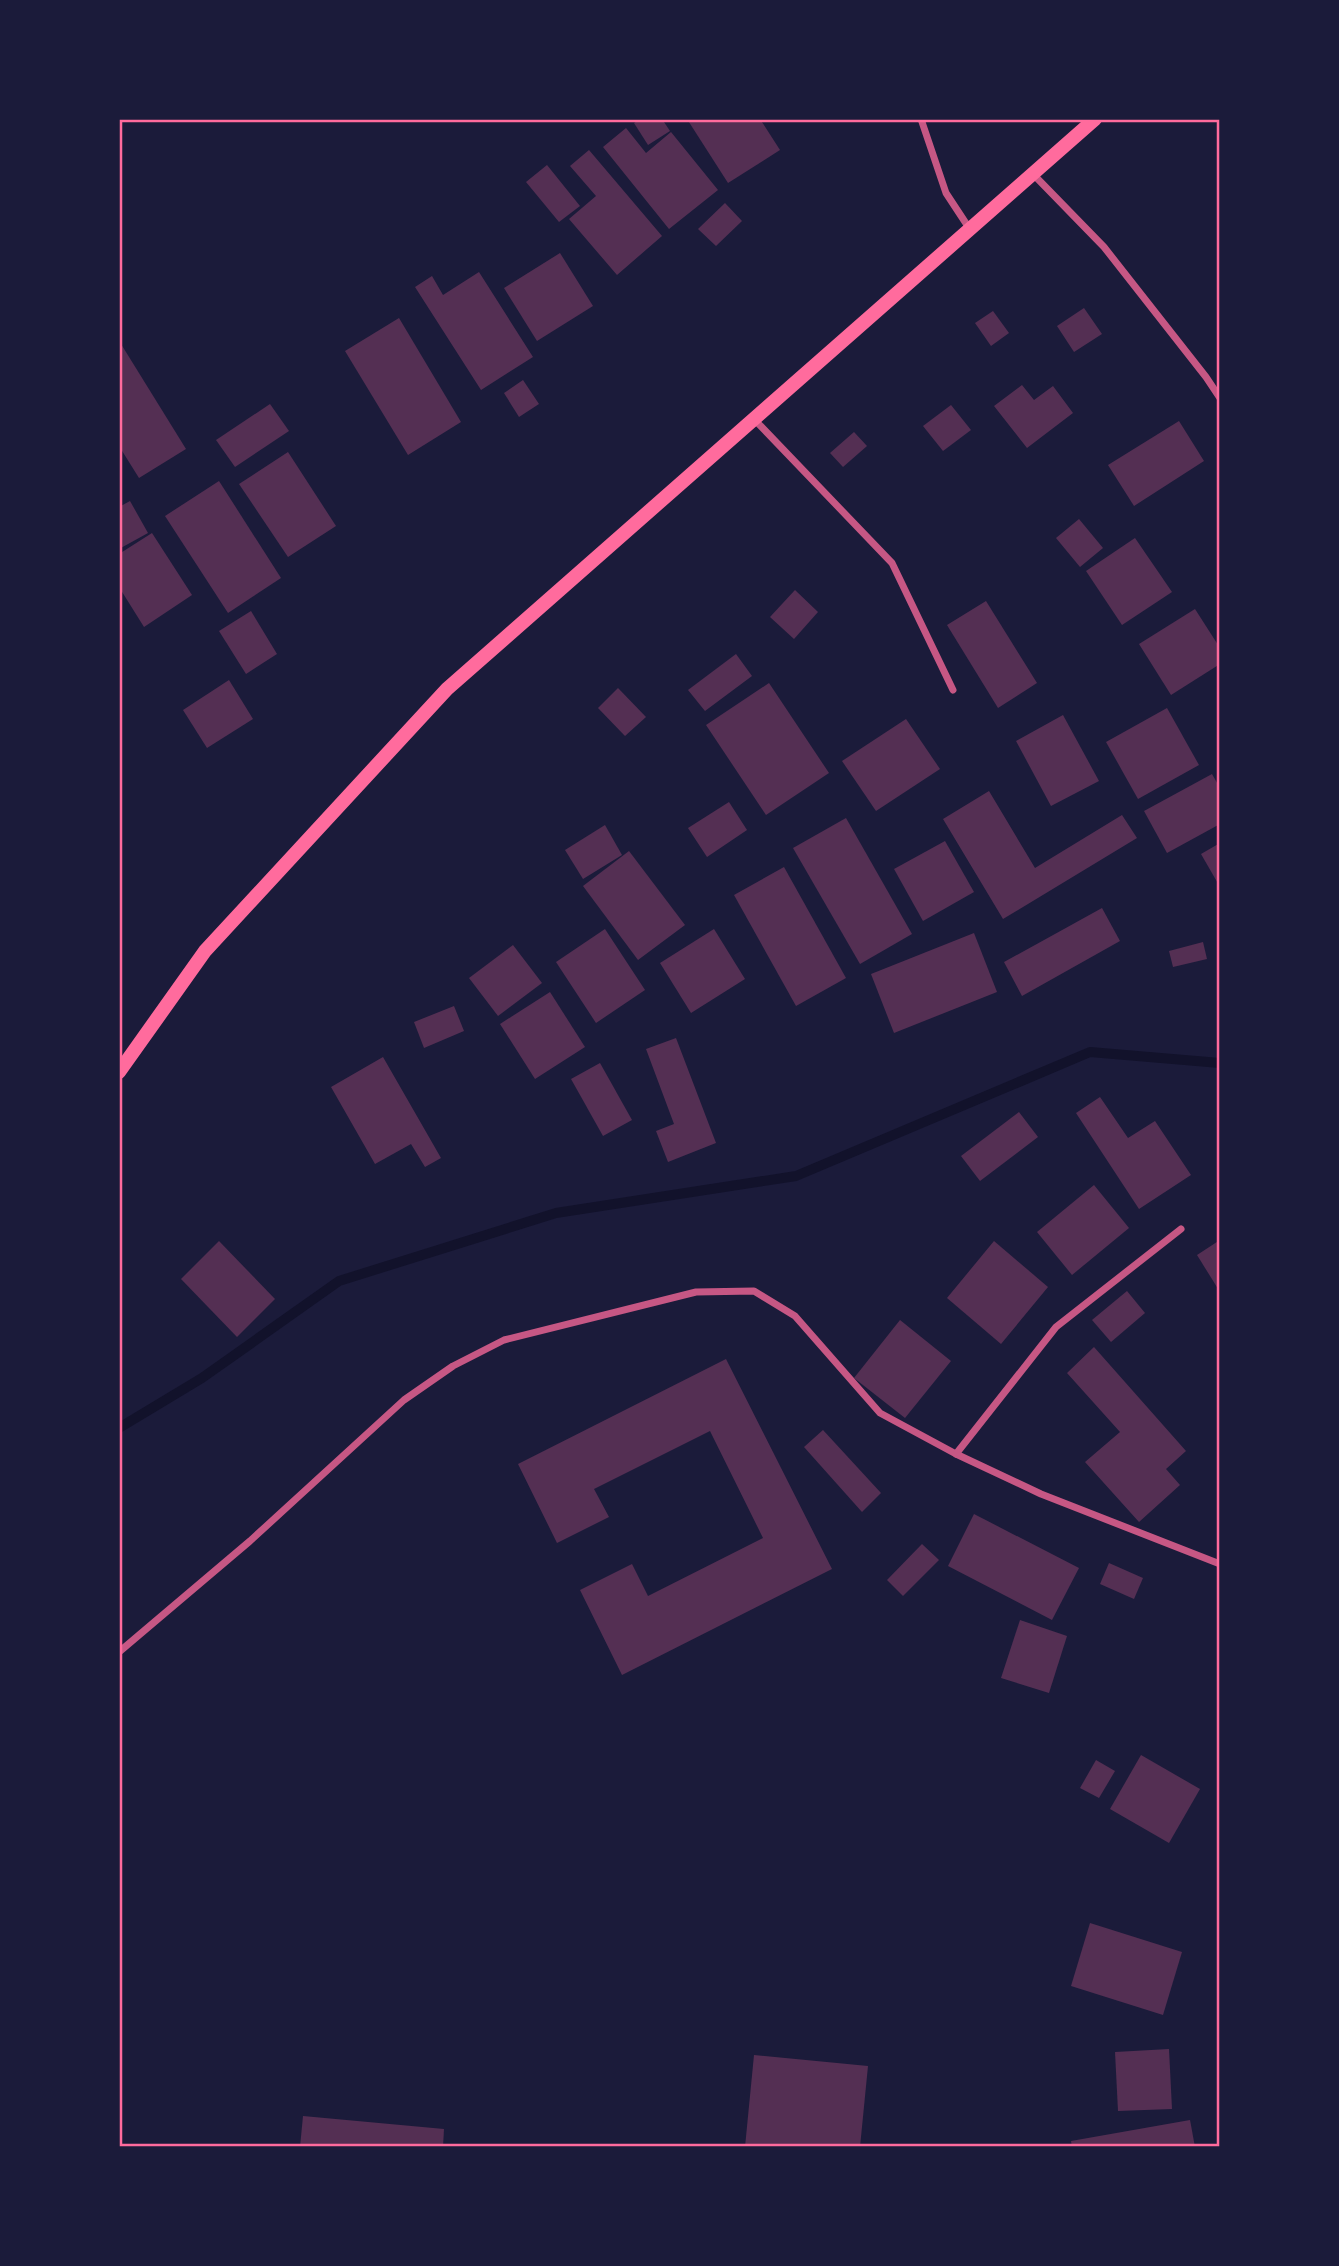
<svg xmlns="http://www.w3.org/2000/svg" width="1339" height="2266" font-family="'IBM Plex Sans',sans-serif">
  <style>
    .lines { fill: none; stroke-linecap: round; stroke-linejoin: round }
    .stream { stroke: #12122b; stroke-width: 10 }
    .building { fill: #542f53 }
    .minor { stroke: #c65784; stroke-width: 7 }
    .secondary { stroke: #ff6b9d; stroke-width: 14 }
    .neatline { fill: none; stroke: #ff6b9d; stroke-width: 2.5 }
  </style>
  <rect width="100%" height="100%" fill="#1b1b3a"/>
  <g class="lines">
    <path class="stream" d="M119,1428l83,-50 137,-97 217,-68 240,-37 294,-124 130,11"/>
  </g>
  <g class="building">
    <path d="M640,119h22l8,12 -22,14 -14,-22z"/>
    <path d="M687,119h73l20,31 -52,33z"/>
    <path d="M626,128l20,25 25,-21 47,58 -49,39 -66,-82z"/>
    <path d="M589,150l73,86 -45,39 -48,-56 27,-23 -26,-30z"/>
    <path d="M547,165l33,41 -21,16 -33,-40z"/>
    <path d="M725,203l17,18 -26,25 -18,-17z"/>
    <path d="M560,253l33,53 -56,35 -33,-53z"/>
    <path d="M479,272l54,85 -52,33 -66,-103 17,-11 11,19z"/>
    <path d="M1084,308l18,26 -28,18 -17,-26z"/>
    <path d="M993,311l16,22 -18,13 -16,-23z"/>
    <path d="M399,318l62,104 -53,33 -63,-104z"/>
    <path d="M121,344l65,105 -47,29 -20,-32v-101z"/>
    <path d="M523,380l16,24 -20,13 -15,-24z"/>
    <path d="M1022,385l12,15 19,-14 20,27 -46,35 -33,-42z"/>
    <path d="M270,404l19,27 -54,36 -19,-27z"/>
    <path d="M951,405l20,25 -28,21 -20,-25z"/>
    <path d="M1179,421l25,40 -70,45 -26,-41z"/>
    <path d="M854,432l13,14 -24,21 -13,-14z"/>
    <path d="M288,452l48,74 -48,31 -49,-73z"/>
    <path d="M219,481l62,97 -53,35 -63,-97z"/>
    <path d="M130,501l18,32 -29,16v-42z"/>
    <path d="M1079,519l24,29 -23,19 -24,-29z"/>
    <path d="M152,533l40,62 -48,32 -25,-40v-33z"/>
    <path d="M1135,538l37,54 -50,33 -36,-54z"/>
    <path d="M795,590l23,22 -24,27 -24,-22z"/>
    <path d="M986,601l51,82 -39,25 -51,-83z"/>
    <path d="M1195,609l25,39v16l-49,31 -32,-51z"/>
    <path d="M251,611l26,43 -31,20 -27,-43z"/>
    <path d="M736,654l16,22 -47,35 -17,-21z"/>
    <path d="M229,680l24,39 -46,29 -24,-38z"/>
    <path d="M769,683l60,90 -63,42 -60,-90z"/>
    <path d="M618,688l28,29 -21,19 -27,-28z"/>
    <path d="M1167,708l32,57 -61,34 -32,-57z"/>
    <path d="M1063,715l36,66 -48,25 -35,-65z"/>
    <path d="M906,719l34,50 -64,42 -34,-50z"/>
    <path d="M1212,774l8,14v36l-53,29 -23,-42z"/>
    <path d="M989,791l46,77 87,-53 15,23 -134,81 -60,-100z"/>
    <path d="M729,802l18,28 -40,27 -19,-29z"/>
    <path d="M846,818l66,116 -52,30 -67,-116z"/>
    <path d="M605,825l17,30 -39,24 -18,-29z"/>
    <path d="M945,841l29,51 -51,29 -29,-52z"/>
    <path d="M1220,843v44l-19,-33z"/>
    <path d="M629,851l56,74 -47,35 -55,-74z"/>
    <path d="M784,867l62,111 -50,28 -62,-111z"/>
    <path d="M1102,908l18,33 -98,55 -18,-34z"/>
    <path d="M605,929l40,61 -49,33 -40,-61z"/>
    <path d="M714,929l31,50 -54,34 -31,-50z"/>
    <path d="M974,933l23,59 -103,41 -23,-59z"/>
    <path d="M1203,942l4,17 -34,8 -4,-16z"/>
    <path d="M513,945l29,38 -44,33 -29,-38z"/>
    <path d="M550,992l35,55 -50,32 -35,-55z"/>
    <path d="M454,1006l10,25 -40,17 -10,-26z"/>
    <path d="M676,1038l40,105 -48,19 -12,-31 18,-7 -28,-75z"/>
    <path d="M383,1057l58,101 -16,9 -14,-23 -36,20 -44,-77z"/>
    <path d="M600,1063l32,57 -29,16 -32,-57z"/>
    <path d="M1100,1097l28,41 27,-17 36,54 -52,34 -63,-96z"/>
    <path d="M1019,1112l19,25 -58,44 -19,-25z"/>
    <path d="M1094,1185l35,43 -57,47 -35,-43z"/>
    <path d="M1220,1240v52l-23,-37z"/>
    <path d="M219,1241l56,58 -38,38 -56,-58z"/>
    <path d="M994,1241l54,46 -47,57 -54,-46z"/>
    <path d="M1127,1291l18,22 -34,29 -19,-22z"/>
    <path d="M900,1320l51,41 -46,57 -51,-40z"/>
    <path d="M1094,1347l92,104 -20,18 14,16 -41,37 -54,-60 35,-30 -53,-59z"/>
    <path d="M726,1359l106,210 -210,106 -42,-85 52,-26 16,32 115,-58 -53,-107 -116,58 15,28 -52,26 -39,-79z"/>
    <path d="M823,1430l58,63 -19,19 -58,-65z"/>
    <path d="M974,1514l105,54 -27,52 -104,-54z"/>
    <path d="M922,1544l17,16 -36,36 -16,-16z"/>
    <path d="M1109,1563l34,15 -9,21 -34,-15z"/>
    <path d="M1020,1620l47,16 -18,57 -48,-15z"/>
    <path d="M1141,1755l59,34 -31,54 -59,-34z"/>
    <path d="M1096,1760l19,11 -16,27 -19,-10z"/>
    <path d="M1090,1923l92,29 -19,63 -92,-29z"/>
    <path d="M1169,2049l3,60 -54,2 -3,-59z"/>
    <path d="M754,2055l114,11 -8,81h-115z"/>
    <path d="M303,2116l141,13 -1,18h-143z"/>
    <path d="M1190,2120l5,27h-123l-1,-6z"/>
  </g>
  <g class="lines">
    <g class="minor">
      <path d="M921,119l25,74 23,35"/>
      <path d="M1032,173l72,74 102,130 14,21"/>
      <path d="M753,418l139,145 61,127"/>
      <path d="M956,1454l100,-127 125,-98"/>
      <path d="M119,1652l131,-111 154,-141 49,-34 51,-26 192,-48 58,-1 41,25 85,97 76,41 85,40 179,70"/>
    </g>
    <path class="secondary" d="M119,1072l86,-121 242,-262 648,-570"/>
  </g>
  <rect width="1339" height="2266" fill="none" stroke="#1b1b3a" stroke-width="242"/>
  <rect x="121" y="121" width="1097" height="2024" class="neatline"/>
</svg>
